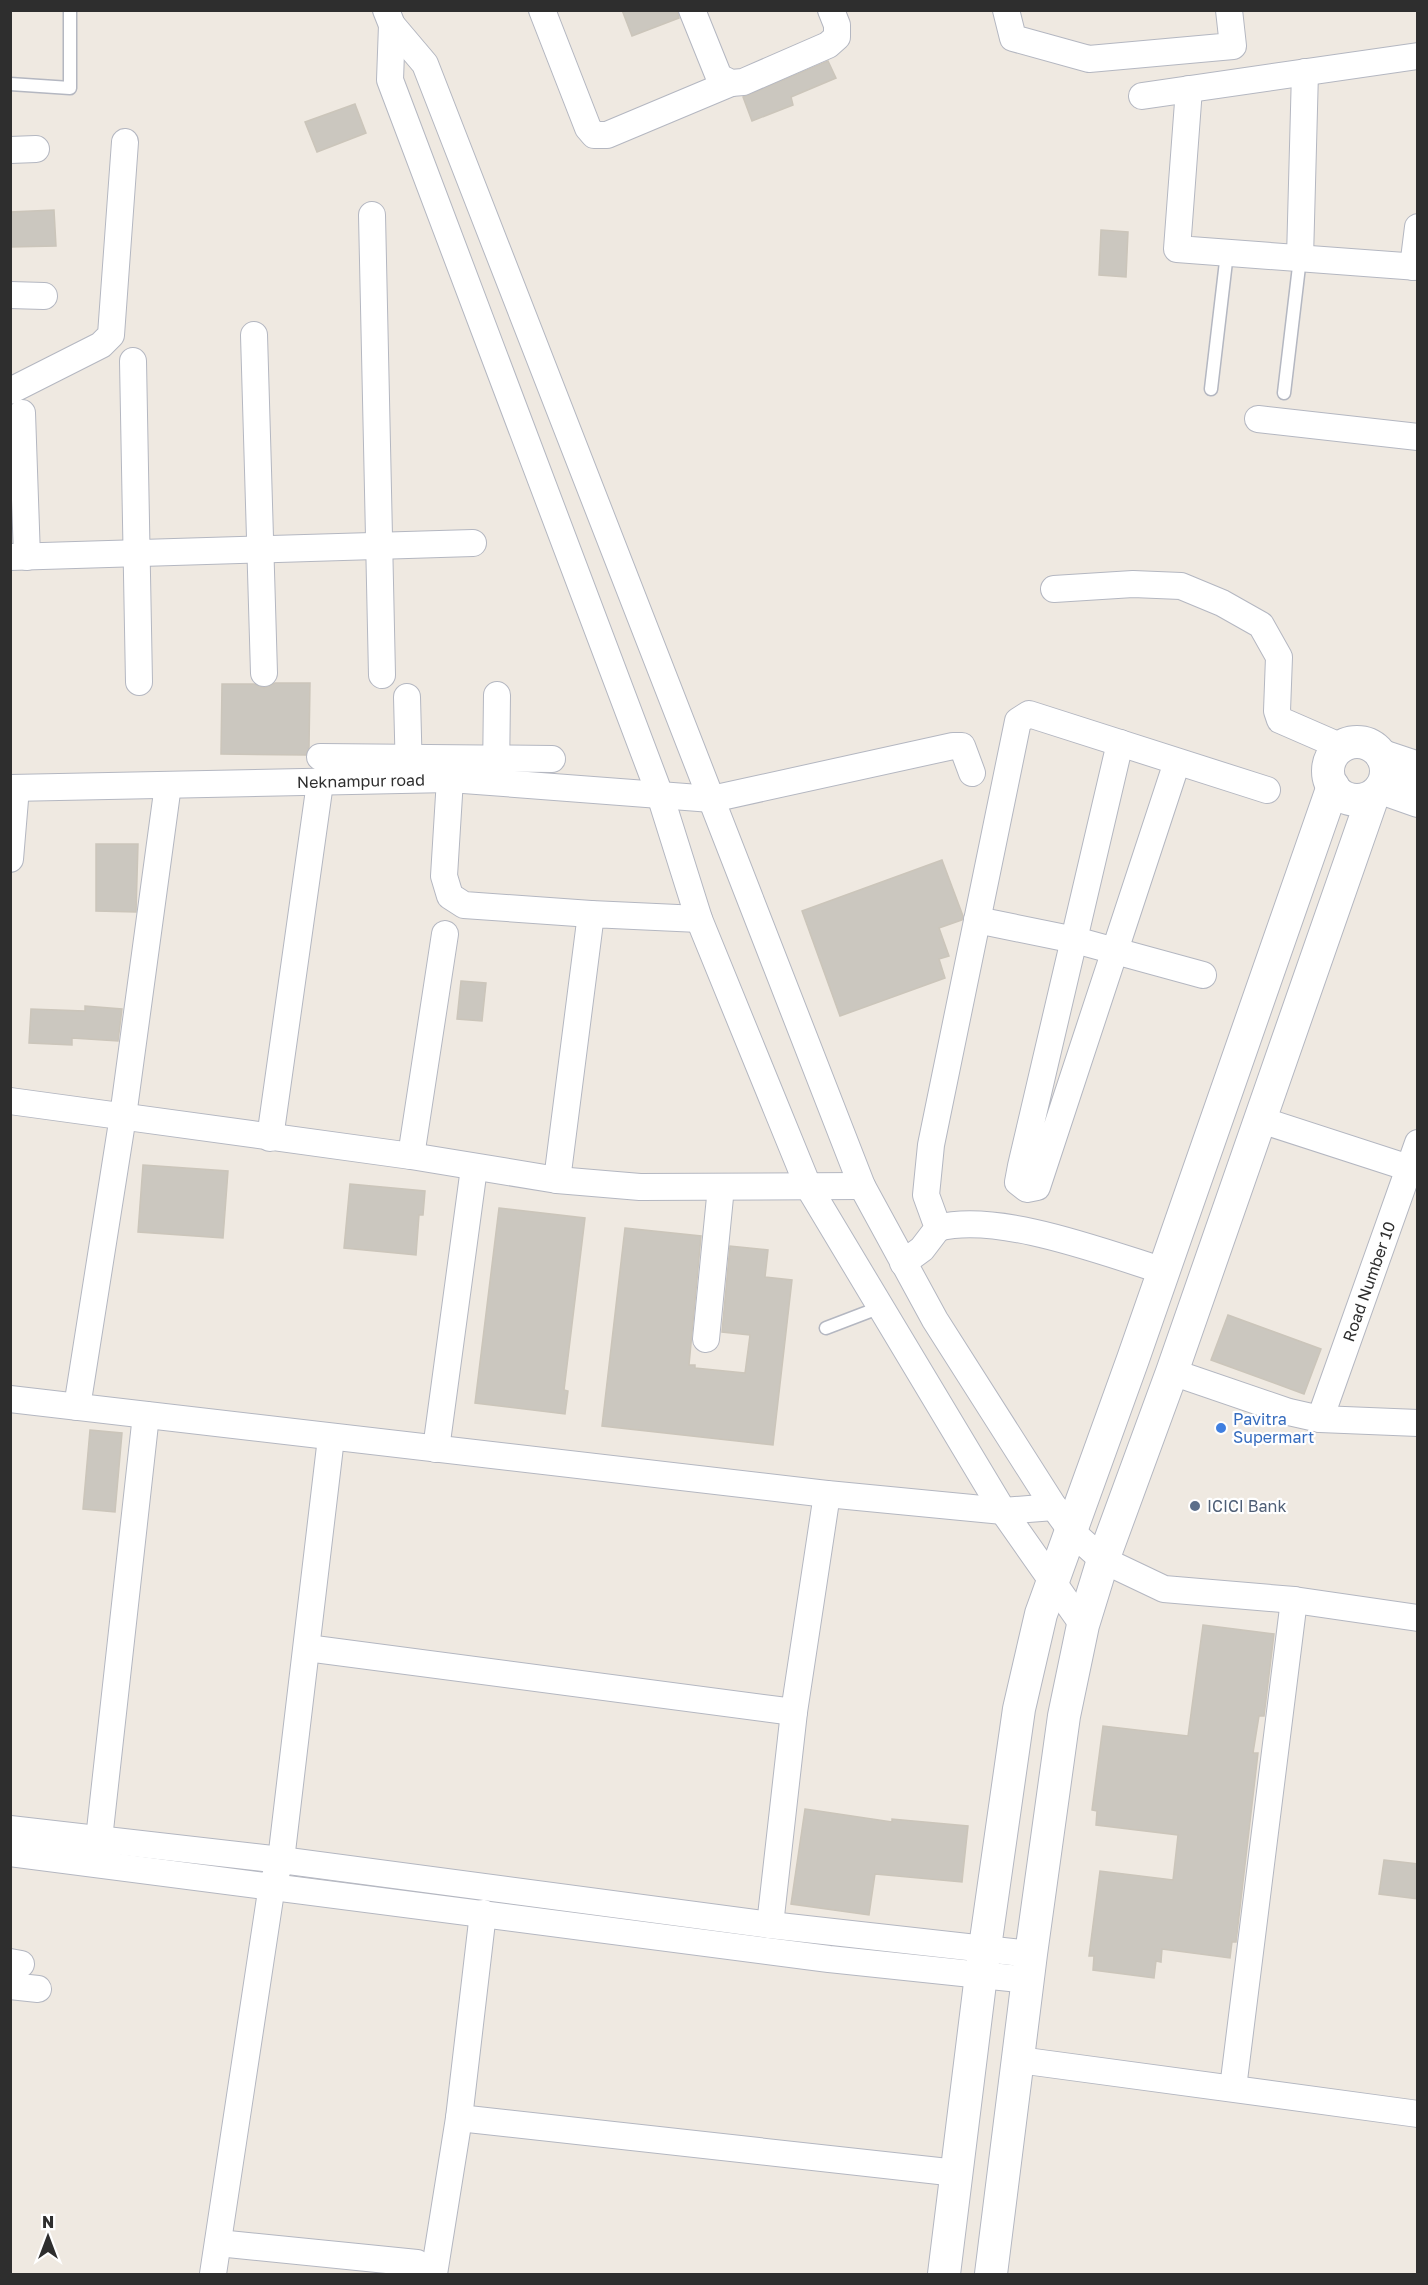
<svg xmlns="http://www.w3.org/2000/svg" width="1428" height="2285" font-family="'Golos Text',sans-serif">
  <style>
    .building { fill: #cbc7bf; stroke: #cbc5ba; stroke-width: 1.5 }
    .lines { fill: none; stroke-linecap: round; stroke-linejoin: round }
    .service-casing { stroke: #b4b7c1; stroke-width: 15 }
    .minor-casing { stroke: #b4b7c1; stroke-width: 28 }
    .tertiary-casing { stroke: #b4b7c1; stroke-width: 34 }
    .service { stroke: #fff; stroke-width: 12 }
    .minor { stroke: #fff; stroke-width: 26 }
    .tertiary { stroke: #fff; stroke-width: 32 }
    .shop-dot { fill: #3f7fe0; stroke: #fff; stroke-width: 2 }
    .service-dot { fill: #5c6f8a; stroke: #fff; stroke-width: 2 }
    .labels { text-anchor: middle; stroke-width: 4.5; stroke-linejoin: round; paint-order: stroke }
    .street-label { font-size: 16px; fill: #2e2e2e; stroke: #fff }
    .shop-label { font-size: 16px; fill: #366cbe; stroke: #fff; text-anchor: start }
    .service-label { font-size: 16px; fill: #4e5e75; stroke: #fff; text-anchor: start }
  </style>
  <rect width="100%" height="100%" fill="#efe9e1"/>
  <g class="building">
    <path d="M622,10h55l2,8 -47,18z"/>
    <path d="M828,61l8,17 -45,19 2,8 -41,16 -9,-24z"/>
    <path d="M355,104l11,29 -49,19 -12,-30z"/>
    <path d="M54,210l2,36 -46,1v-35z"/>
    <path d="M1101,230l27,2 -2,45 -27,-2z"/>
    <path d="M275,683h35l-1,64 -3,8 -85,-1 1,-70h32l10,4z"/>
    <path d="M96,844h42l-2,68 -40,-1z"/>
    <path d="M942,860l21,56 -1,4 -23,8 10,28 -10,3 6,19 -105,38 -38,-105z"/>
    <path d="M461,981l25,2 -4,38 -25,-2z"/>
    <path d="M85,1006l37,3 -4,32 -46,-3v7l-43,-2 2,-34 54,2z"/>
    <path d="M143,1165l85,6 -5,67 -85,-6z"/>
    <path d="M350,1184l75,7 -2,24h-4l-3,40 -72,-7z"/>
    <path d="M499,1208l86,10 -21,172 4,1 -3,23 -90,-11z"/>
    <path d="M625,1228l76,8 -12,129h6v3l50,5 5,-38 -28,-3 8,-86 38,4 -3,27 27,3 -19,165 -171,-19z"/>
    <path d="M1228,1315l93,34 -17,45 -93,-34z"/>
    <path d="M90,1430l32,3 -7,79 -32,-3z"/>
    <path d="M1203,1625l71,9 -10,82h-5l-6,37h5l-22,189h-4l-2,16 -68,-9 -1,13 -5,-1 -2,17 -61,-8 1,-14h-5l11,-85 73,9 5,-45 -82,-10 1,-14 -5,-1 11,-84 85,10z"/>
    <path d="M805,1809l87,13v-3l76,7 -6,56 -87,-8 -6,41 -78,-11z"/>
    <path d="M1384,1860l34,4v35l-39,-5z"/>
  </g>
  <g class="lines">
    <g class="service-casing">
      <g id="service">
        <path d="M10,84l60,4v-78"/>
        <path d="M1211,389l16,-136"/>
        <path d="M1284,393l16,-135"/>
        <path d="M826,1328l55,-21"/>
      </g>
    </g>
    <g class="minor-casing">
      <g id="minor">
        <path d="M386,10l6,15 33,39 437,1122 73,134 119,187 18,25 31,28 61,29 130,11 124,18"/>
        <path d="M542,10l46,118 6,7h13l124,-52"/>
        <path d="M692,10l27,67 12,6 12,-1 85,-37 9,-8v-12l-6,-15"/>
        <path d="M1006,10l7,28 76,21 144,-13 -4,-36"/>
        <path d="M392,25l-2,55 270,715 39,124 109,267 195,325 80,114"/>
        <path d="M1189,89l-12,160 241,18"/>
        <path d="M1142,96l276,-40"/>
        <path d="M10,150l26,-1"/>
        <path d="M372,215l10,460"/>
        <path d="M1300,258l5,-186"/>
        <path d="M1413,267l5,-40"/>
        <path d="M10,295l34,1"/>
        <path d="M254,335l10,338"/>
        <path d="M133,361l6,321"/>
        <path d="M10,391l91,-46 10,-10 14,-193"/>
        <path d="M22,413l5,144"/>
        <path d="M1258,419l160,18"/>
        <path d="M10,557l463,-14"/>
        <path d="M1054,589l79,-5 48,2 41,17 39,22 18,32 -2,54 3,9 62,27"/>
        <path d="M407,697l2,78"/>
        <path d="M1120,743l-99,423 -3,16 9,7 10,-2 140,-425"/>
        <path d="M320,757l232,2"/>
        <path d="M496,776l1,-81"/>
        <path d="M450,779l-6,97 6,20 14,9 127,9"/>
        <path id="s1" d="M10,788l440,-9 262,20 241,-53h9l10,27"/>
        <path d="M10,859l6,-71"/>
        <path d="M977,920l98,20 128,35"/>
        <path d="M10,1101l401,55 146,24 83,7 222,-1"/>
        <path d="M1261,1120l148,48"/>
        <path d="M270,1138l50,-355"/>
        <path d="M411,1156l34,-222"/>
        <path d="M557,1180l34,-266 108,5"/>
        <path d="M938,1228c60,-16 165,24 226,43"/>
        <path d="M903,1263l19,-14 16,-21 -12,-33 5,-50 87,-424 11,-7 238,76"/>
        <path d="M706,1339l15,-152"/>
        <path d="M1172,1372l117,40 31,7 98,4"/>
        <path d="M10,1399l817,95 176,17 51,-4"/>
        <path d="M77,1407l46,-291 45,-331"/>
        <path id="s2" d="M1320,1419l98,-276"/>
        <path d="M436,1449l38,-281"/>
        <path d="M307,1648l487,64"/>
        <path d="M10,1829l271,31 489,65 261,29"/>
        <path d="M99,1839l47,-424"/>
        <path d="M10,1853l819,106 199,21"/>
        <path d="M770,1925l24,-213 33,-218"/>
        <path d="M10,1962l11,2"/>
        <path d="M10,1986l28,3"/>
        <path d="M1019,2060l399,54"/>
        <path d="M1233,2088l61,-488"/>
        <path d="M459,2118l498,55"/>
        <path d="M218,2243l199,20"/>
        <path d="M213,2274l59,-389 9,-25 50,-422"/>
        <path d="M434,2274l25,-156 24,-205"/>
      </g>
    </g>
    <g class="tertiary-casing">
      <g id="tertiary">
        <circle cx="1357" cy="771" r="29"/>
        <path d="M1382,756l36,12"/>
        <path d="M1381,788l37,13"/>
        <path d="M944,2274l37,-299 38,-266 22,-95 92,-255 200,-573"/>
        <path d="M991,2274l40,-320 33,-238 19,-91 20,-65 69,-188 201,-576"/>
      </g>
    </g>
    <use href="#service" class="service"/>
    <use href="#minor" class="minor"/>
    <use href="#tertiary" class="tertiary"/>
  </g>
  <circle class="shop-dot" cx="1221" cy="1428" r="6"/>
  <circle class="service-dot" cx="1195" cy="1506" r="6"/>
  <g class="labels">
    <g class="street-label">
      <text dy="6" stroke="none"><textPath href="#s1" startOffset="351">Neknampur road</textPath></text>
      <text dy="6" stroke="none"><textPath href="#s2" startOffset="146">Road Number 10</textPath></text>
    </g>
    <g class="shop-label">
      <text x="1233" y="1425">Pavitra<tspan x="1233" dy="18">Supermart</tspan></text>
    </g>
    <g class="service-label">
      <text x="1207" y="1512">ICICI Bank</text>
    </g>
  </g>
  <rect width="1428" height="2285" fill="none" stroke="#2e2e2e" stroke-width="24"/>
  <g transform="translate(48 2237)" stroke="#ffffff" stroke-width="4.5" paint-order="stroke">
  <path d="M0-4.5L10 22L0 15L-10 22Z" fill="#2e2e2e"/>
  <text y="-9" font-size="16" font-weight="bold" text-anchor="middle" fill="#2e2e2e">N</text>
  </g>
</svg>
